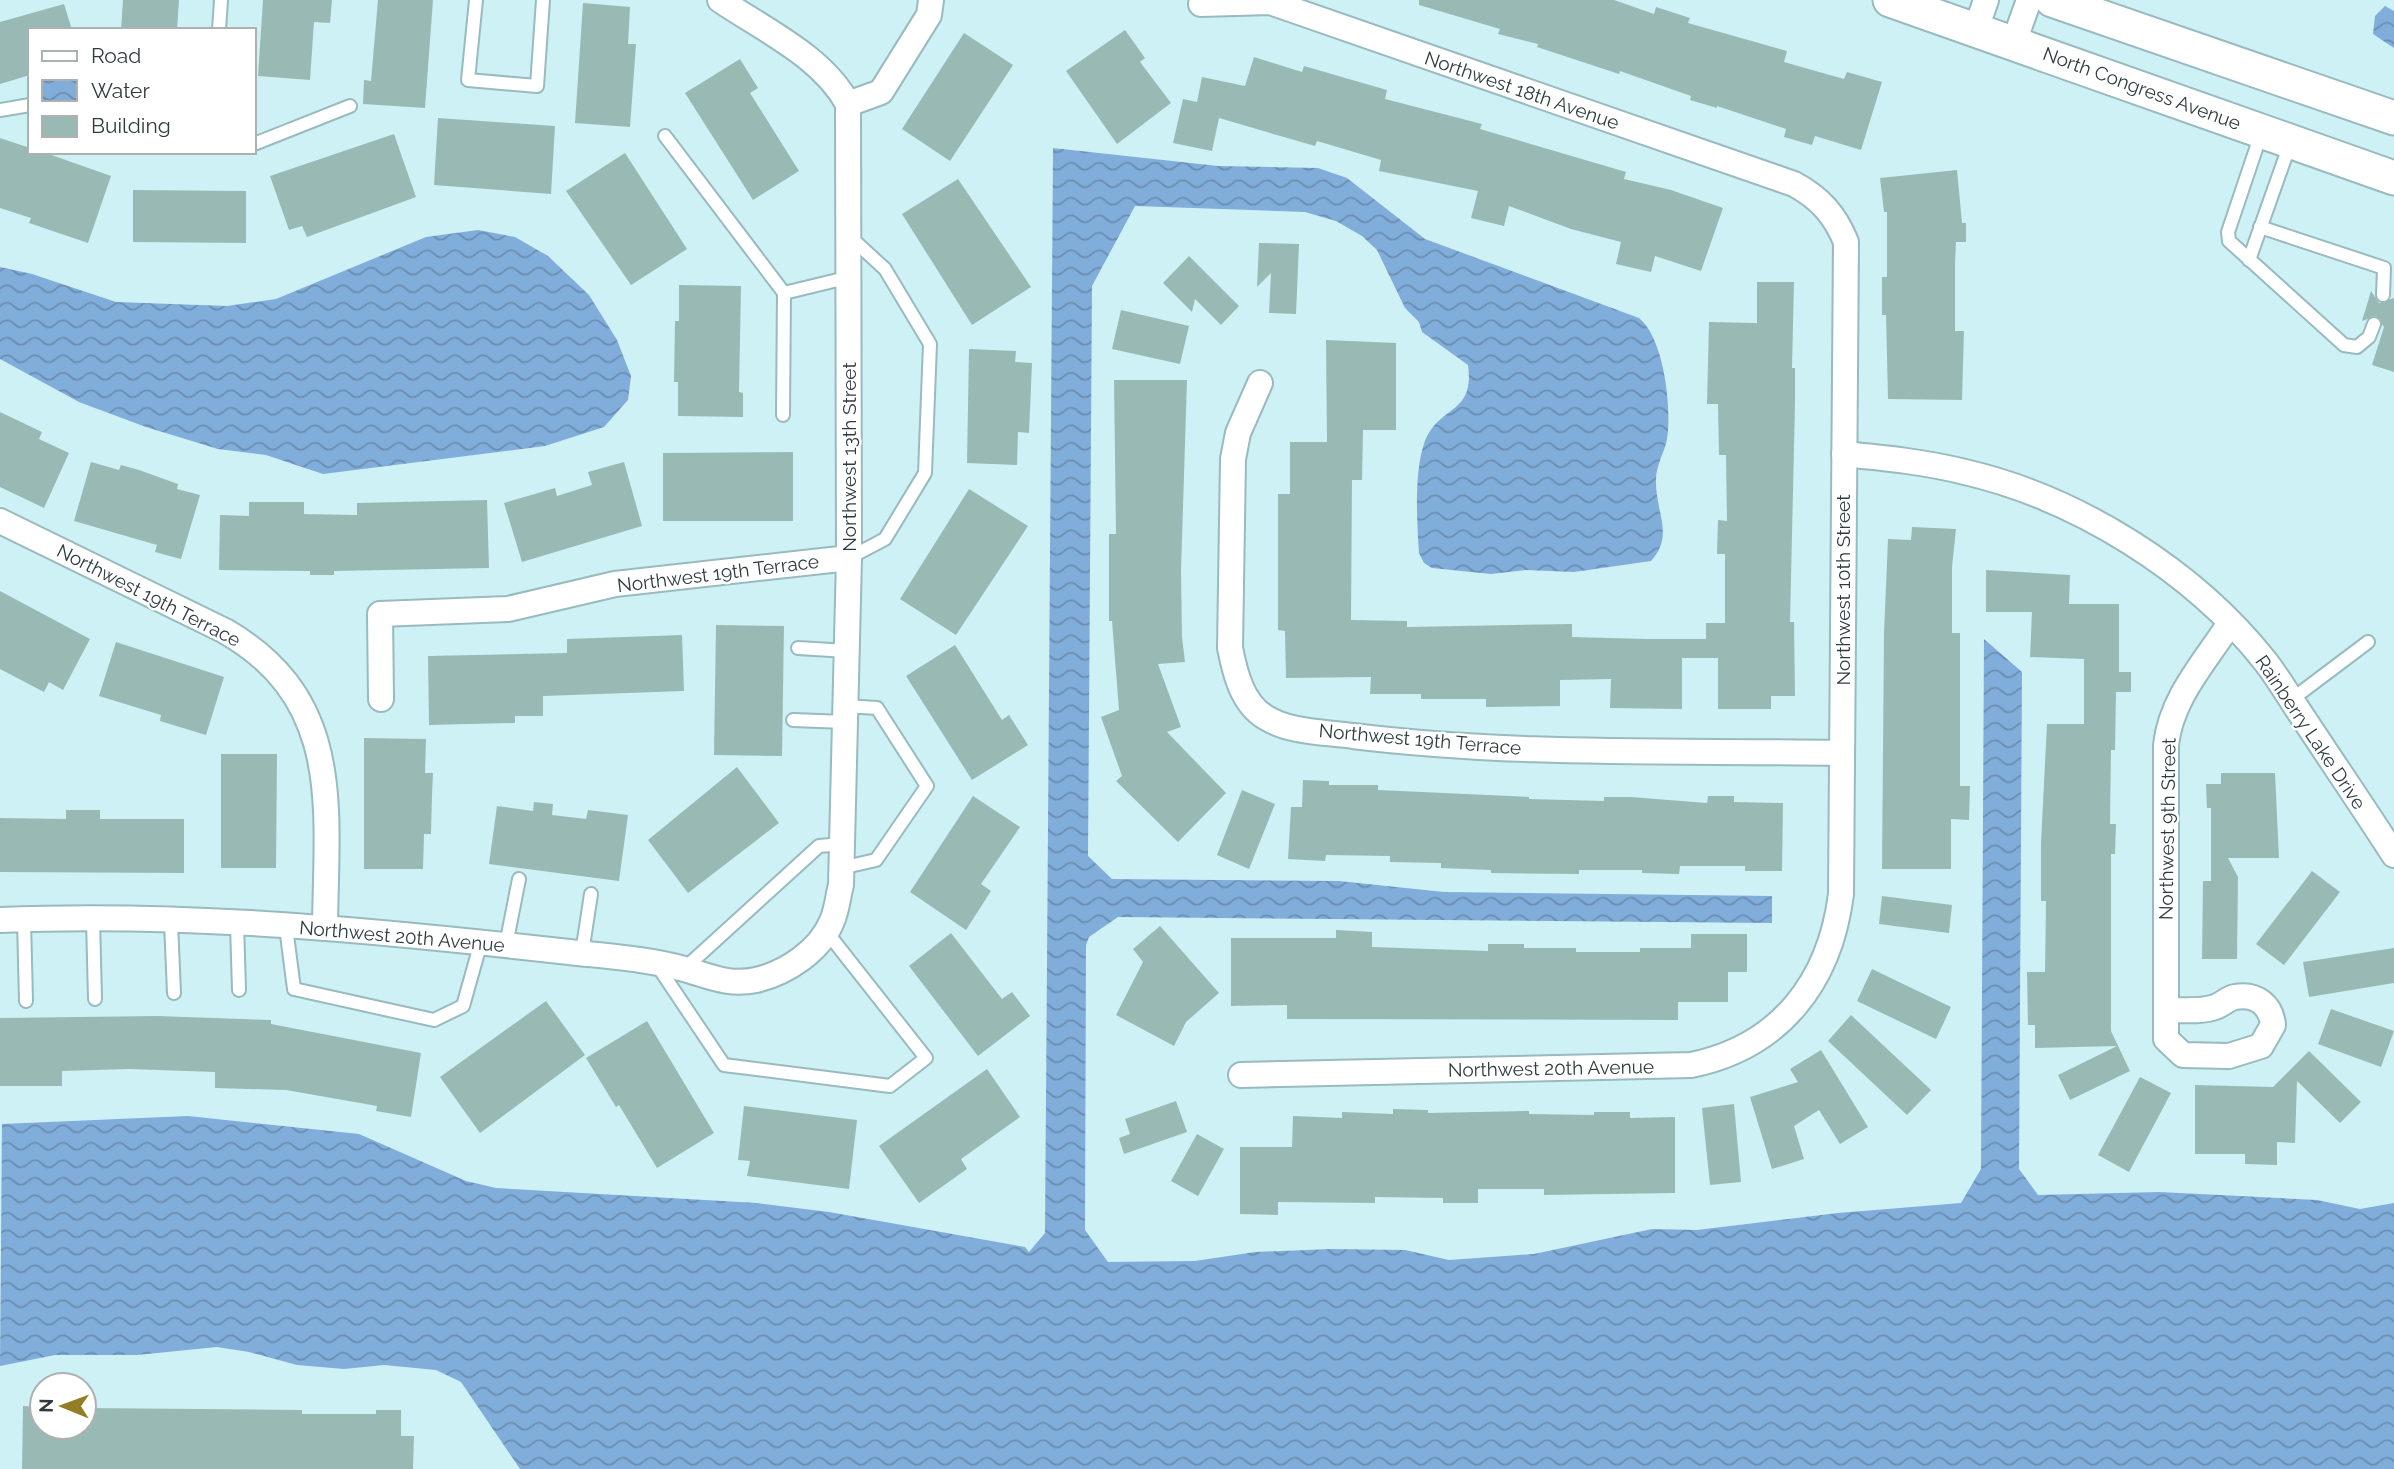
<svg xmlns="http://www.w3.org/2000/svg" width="2394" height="1469" font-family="Raleway,sans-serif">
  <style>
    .water { fill: url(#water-waves) }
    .building { fill: #99bab4 }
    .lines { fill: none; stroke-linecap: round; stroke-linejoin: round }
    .lane-casing { stroke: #99babe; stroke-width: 16 }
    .street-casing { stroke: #99babe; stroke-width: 28 }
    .secondary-casing { stroke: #99babe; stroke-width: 37 }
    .lane { stroke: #fff; stroke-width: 12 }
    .street { stroke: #fff; stroke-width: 24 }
    .secondary { stroke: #fff; stroke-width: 33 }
    .labels { text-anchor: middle; stroke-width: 5; stroke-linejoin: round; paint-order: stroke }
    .street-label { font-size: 19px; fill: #2f3c3e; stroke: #fff }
  </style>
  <defs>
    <pattern id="water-waves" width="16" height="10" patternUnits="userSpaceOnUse" patternTransform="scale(1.75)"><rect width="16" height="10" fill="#81adda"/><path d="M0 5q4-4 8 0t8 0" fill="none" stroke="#6a8eb2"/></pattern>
  </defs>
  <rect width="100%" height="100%" fill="#cef1f5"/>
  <g class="water">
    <path d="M2385,6l9,5v37l-21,-14 2,-18z"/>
    <path d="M1053,148l165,18 100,2 29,10 78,61 214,79c25,20 33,90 28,121 -3,15 -11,26 -11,41 -1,32 19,55 -5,81l-77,11 -48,-2 -35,4 -59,-6 -8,-5 -5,-10c-2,-31 -5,-80 5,-109 14,-40 51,-28 44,-79l-46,-33 -3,-10 -14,-14 -28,-58 -15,-14 -26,-15 -31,-9 -170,-6 -43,80 -4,570 24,23 227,2 105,11 328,4v27l-654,-6 -29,20 -3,8 -1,285 23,32 87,-1 60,-9 76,-3 74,1 44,10 85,-6 118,-25 45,1 141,-17 123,-10 20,-34 3,-530 38,33 -3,497 19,26 121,-3 81,4 77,4 43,9 34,-6v266h-1874l-59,-87 -25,-12 -52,-5 -40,4 -47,-4 -48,-13 -32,-5 -80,8h-82l-55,11 2,-242 186,-8 171,18 107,47 30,7 261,15 72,9 196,35 4,5 16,-19z"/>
    <path d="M478,230l37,7 33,19 41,39 28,45 14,36 -3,24 -24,27 -59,19 -222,28 -57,-19 -48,-6 -72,-22 -67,-25 -79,-43v-92l32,7 84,28 111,4 49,-7 150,-62z"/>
  </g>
  <g class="building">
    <path d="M123,0h56l-2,30h-56z"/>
    <path d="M263,0h69l-2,23 -16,-1 -4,58 -52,-4z"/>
    <path d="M378,0h55l-8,108 -62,-4 1,-24 7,1z"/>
    <path d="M1419,0h195l40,14 2,-7 34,11 -2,5 99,28 -3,11 60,17 3,-7 35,10 -21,68 -46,-14 -3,9 -28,-8 2,-8 -69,-23v2l-27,-8 1,-4 -71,-25 -1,3 -82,-27 1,-3 -40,-10 2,-5 -81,-24z"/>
    <path d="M583,3l47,4 -2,37h8l-6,83 -55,-4z"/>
    <path d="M64,4l8,26h-42v45l-30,9v-62z"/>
    <path d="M1125,30l20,28 -5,4 31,41 -54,41 -51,-73z"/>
    <path d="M964,33l49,32 -63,96 -48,-32z"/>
    <path d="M1254,57l48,15 2,-6 83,24 -2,9 97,25 -2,5 146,43 -2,7 47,11 52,18 -22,63 -46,-15 -4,16 -35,-8 5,-22 -50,-13 -62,-23 -5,20 -33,-8 7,-27 -99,-20 2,-11 -64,-19 -2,5 -96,-28 -7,33 -39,-8 10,-44 14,3 5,-25 43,9z"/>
    <path d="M740,59l18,29 -8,5 49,78 -46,29 -68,-107z"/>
    <path d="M438,118l117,8 -4,68 -117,-9z"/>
    <path d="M394,134l22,63 -109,40 -5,-11 -13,4 -19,-54z"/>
    <path d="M0,138l30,10v4h13l68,24 -23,67 -59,-20 2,-5 -31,-10z"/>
    <path d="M625,153l62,96 -56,36 -65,-94z"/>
    <path d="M1957,170l5,53h4v19h-10l-1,22v67h9l-2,69 -74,-1 -2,-84h-4v-38h5v-65h-3l-4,-34z"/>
    <path d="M958,179l73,108 -59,38 -70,-111z"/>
    <path d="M133,190l113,1v52l-113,-1z"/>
    <path d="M1259,243l40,1 -3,70 -27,-1 2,-40 -14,14z"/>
    <path d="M1189,256l50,50 -18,19 -26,-26 -3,13 -29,-29z"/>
    <path d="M1757,282h37l-2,86h3v35l-5,219h4l1,74h-24v13h-53v-51h-36v51l-72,-1 1,-29 -51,1v26l-74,1v-8h-65v-5h-51l1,-17 -85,1 -1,-47 -7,-1v-136h12v-52h37l-1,-102 70,3v87h-33l-1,50h-10l-1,140 56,1v6l165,-3v13l75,2h59v-16h19v-69h-8l1,-34 9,1 -1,-66h-7l-1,-51h-11l2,-82 48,1z"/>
    <path d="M679,285l62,1 -2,106 4,1v24l-65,-1v-34h-4l1,-61h4z"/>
    <path d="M2371,291l8,12 15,-5v74l-22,-7 12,-38 -8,-11 -14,5z"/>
    <path d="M1121,310l68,16 -9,38 -68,-15z"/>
    <path d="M969,349l47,2 -1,11 17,1 -3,70 -11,-1 -1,33 -50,-2z"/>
    <path d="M1114,380h73l-6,191 1,66 3,25 -27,2 23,63 -14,5 59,61 -48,49 -62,-61 6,-5 -21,-59 18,-7 -7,-89h-3v-87h7z"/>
    <path d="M0,412l42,20 -3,7 30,14 -25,55 -44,-21z"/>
    <path d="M793,452v69h-130v-68z"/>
    <path d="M91,462l28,8 2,-5 18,5 39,14 -1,5 23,6 -19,64 -26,-7 2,-7 -83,-24z"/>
    <path d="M624,462l18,64 -120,36 -18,-59 51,-15 2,8 35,-11 -4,-13z"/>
    <path d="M969,489l59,37 -72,109 -56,-36z"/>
    <path d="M487,500l2,68 -155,3v4h-24v-4l-91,-1 1,-55 29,1v-14h55v12l53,1v-12z"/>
    <path d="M1912,527l44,2 -4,38v66h8v153h10l-1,34 -18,-1v50h-69l2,-236 4,-94 23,1z"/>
    <path d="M1986,570l84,5 -1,29h50v68h12v20h-15l-1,58h-4l-1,74h6l-1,30h-4v177l19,40 -60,29 -12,-25 59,-29 -82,2v-23h-7l-1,-53h18l1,-71h-5v-58l6,-119h37v-65l-54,-2 2,-45h-46z"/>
    <path d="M0,591l90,48 -27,51 -14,-8 -5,10 -44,-23z"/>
    <path d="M716,625l68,1 -2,130 -68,-1z"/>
    <path d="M682,635l2,56 -141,5v20h-28v7l-86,2 -1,-69 139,-3v-14z"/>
    <path d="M116,642l108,35 -18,58 -46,-14 1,-6 -62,-19z"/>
    <path d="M955,645l47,75 7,-5 19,30 -56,35 -66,-104z"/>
    <path d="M364,738l62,1 -1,34h8l-1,22 -1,39h-7l-1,35h-59z"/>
    <path d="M221,754h56l-1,114h-55z"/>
    <path d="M737,767l42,56 -91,70 -40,-53z"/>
    <path d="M2221,773h54l4,85h-51l10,19 -1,82h-35l1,-78h8v-73h-4l-1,-24h15z"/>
    <path d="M1303,780l26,1v4h49v5l151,7v2l75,2v-4h27l76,6 1,-7h26v6l49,1 -1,68h-37v-5h-65l-1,8 -37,-1v-3h-63v4l-88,-1v-3l-50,-2v-5l-51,-1v-6l-64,-1 -1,6 -37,-2 3,-52h11z"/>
    <path d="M1242,790l33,14 -26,65 -32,-14z"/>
    <path d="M973,796l47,31 -39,57 10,7 -25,39 -56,-38z"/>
    <path d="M534,802l19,2 -1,11 34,4 2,-9 40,5 -9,66 -130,-17 8,-58 36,5z"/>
    <path d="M66,810h34v9h84v54l-184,-1v-54l66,1z"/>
    <path d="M2312,871l28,21 -56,73 -28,-21z"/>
    <path d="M1882,896l70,9 -3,28 -70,-9z"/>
    <path d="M1160,926l59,67 -33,29 -12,24 -58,-31 27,-53 -10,-13z"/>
    <path d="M1336,930l36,2v15l116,4v-7h36v4h52v4h64v-4h51v-14h56v38h-19v30h-50v18l-391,-1v-14l-56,1v-68h105z"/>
    <path d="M951,933l51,66 10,-7 18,24 -52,40 -69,-90z"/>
    <path d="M2394,948v35l-85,14 -6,-35z"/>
    <path d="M1872,969l79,38 -15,32 -79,-38z"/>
    <path d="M546,1001l39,54 -105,78 -40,-56z"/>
    <path d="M2331,1009l63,22 -13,36 -63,-23z"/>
    <path d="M1851,1015l80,75 -24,25 -79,-74z"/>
    <path d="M157,1016l114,4v4l150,29 -10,64 -35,-6 1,-5 -91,-16 -71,-2v-16l-86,-3 -67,2v15h-62v-68z"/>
    <path d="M647,1021l67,112 -57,35 -38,-63 -3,2 -30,-49z"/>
    <path d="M1821,1050l47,77 -28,17 -21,-34 -25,16 10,33 -32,10 -22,-72 48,-15 -8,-13z"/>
    <path d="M2309,1051l52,51 -21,21 -43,-42 -2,62 -18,-1v23l-32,-1v-10h-50v-69l78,2z"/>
    <path d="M987,1069l33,48 -59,42 6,10 -48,34 -40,-57z"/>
    <path d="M2140,1077l31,16 -42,79 -31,-17z"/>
    <path d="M1176,1101l11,31 -63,22 -5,-16 11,-4 -5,-15z"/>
    <path d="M1734,1104l7,78 -31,3 -8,-77z"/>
    <path d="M744,1106l113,14 -8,69 -102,-13 3,-15 -12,-1z"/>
    <path d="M1393,1109l35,1v3l101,-2v3l65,1v-3h36v6l45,-1v76l-131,2v-6h-66v14h-35v-5l-68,-1v6l-97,-1v13l-38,-1v-67h52l1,-31 49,2v-6l51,2z"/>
    <path d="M1197,1134l27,15 -26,47 -27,-15z"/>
    <path d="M23,1406l19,1v20h42v-19l218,2v4h74v-4h25v26h13l-1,33h-391z"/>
  </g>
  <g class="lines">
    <g class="lane-casing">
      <g id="lane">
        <path d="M476,0l-8,80 69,6 6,-86"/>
        <path d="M219,30l2,-30"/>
        <path d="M0,110l30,-5"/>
        <path d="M2262,131l-34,101 1,9 115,104 13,2 12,-10 5,-13"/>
        <path d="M665,136l119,157"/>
        <path d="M254,144l96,-38"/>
        <path d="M2260,227l124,41 -1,27"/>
        <path d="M2249,260l42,-119"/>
        <path d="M783,415l1,-122 66,-16"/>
        <path d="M849,558l36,-19 40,-66 5,-129 -45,-75 -36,-33"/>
        <path d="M798,648l49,3"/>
        <path d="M2291,700l77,-58"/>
        <path d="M793,720l52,2"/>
        <path d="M841,868l35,-8 51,-74 -50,-78 -32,-2"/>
        <path d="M24,920l2,81"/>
        <path d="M93,920l2,79"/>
        <path d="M171,922l3,71"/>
        <path d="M237,924l2,66"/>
        <path d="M286,927l8,62 140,31 29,-14 18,-64"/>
        <path d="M506,945l13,-66"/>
        <path d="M582,953l9,-59"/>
        <path d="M657,965l67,100 166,21 36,-28 -100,-127"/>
        <path d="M684,969l135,-123 23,-2"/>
      </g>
    </g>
    <g class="street-casing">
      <g id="street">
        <path d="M1201,4l69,-2 524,182c26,14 41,31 52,58l-5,652c-11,88 -61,153 -150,171l-450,10"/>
        <path d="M1976,29l10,-29"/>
        <path d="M2014,42l15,-42"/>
        <path d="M848,104l33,-12 48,-77 2,-15"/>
        <path d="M1260,383l-22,50 -5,26 -3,189c5,25 12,55 35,69 25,16 61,15 88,19 162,20 327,14 489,17"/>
        <path d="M1844,454c41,4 81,8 121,18 112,26 228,98 300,189 15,19 27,41 41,61 29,44 59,88 88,133"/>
        <path d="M0,521l225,110c120,69 101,179 100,297"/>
        <path d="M381,699l-1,-85 128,-5 107,-25 234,-26"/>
        <path d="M0,920c189,-8 381,11 569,32 35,4 81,7 115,17 25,7 45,17 72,11 30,-7 64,-29 76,-59 5,-11 6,-25 9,-36l8,-327 -1,-454c-26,-48 -84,-74 -128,-104"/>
        <path d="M2166,1010c15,0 36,2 49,-3 7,-2 13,-9 20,-10 21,-4 36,8 38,28l-12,21 -32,10 -46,-1 -17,-16v-294c5,-47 39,-83 64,-122"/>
      </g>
    </g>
    <g class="secondary-casing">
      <g id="secondary">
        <path d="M1890,0l504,178"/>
        <path d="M2052,0l342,118"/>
      </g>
    </g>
    <use href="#lane" class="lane"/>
    <use href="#street" class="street"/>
    <use href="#secondary" class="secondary"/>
  </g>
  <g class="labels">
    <g class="street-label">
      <text transform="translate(2142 88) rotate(20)" y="7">North Congress Avenue</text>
      <text transform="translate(1522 90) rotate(19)" y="7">Northwest 18th Avenue</text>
      <text transform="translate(849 457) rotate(-90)" y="7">Northwest 13th Street</text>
      <text transform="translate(718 573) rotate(-7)" y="7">Northwest 19th Terrace</text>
      <text transform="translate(1843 590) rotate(-90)" y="7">Northwest 10th Street</text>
      <text transform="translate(149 595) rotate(27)" y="7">Northwest 19th Terrace</text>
      <text transform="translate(2311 732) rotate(56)" y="7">Rainberry Lake Drive</text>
      <text transform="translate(1420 739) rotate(5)" y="7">Northwest 19th Terrace</text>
      <text transform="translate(2167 829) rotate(-89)" y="7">Northwest 9th Street</text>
      <text transform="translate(402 936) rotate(5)" y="7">Northwest 20th Avenue</text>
      <text transform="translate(1551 1068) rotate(-1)" y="7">Northwest 20th Avenue</text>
    </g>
  </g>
  <rect x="28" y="28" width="228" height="126" fill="#ffffff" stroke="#acb1b2" stroke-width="2"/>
  <rect x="42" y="51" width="35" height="10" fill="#ffffff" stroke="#acb1b2" stroke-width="2"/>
  <text x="91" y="63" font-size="21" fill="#2f3c3e">Road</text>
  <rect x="42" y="80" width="35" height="21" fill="url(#water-waves)" stroke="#acb1b2" stroke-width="2"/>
  <text x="91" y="98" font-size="21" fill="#2f3c3e">Water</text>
  <rect x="42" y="116" width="35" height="21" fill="#99bab4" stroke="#acb1b2" stroke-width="2"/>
  <text x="91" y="133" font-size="21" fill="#2f3c3e">Building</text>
  <g transform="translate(63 1406) rotate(271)"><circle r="33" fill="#ffffff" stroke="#acb1b2" stroke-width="2"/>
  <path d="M0-5L12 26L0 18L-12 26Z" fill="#937e25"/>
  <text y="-10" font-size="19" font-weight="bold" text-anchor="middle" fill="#2f3c3e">N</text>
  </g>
</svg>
